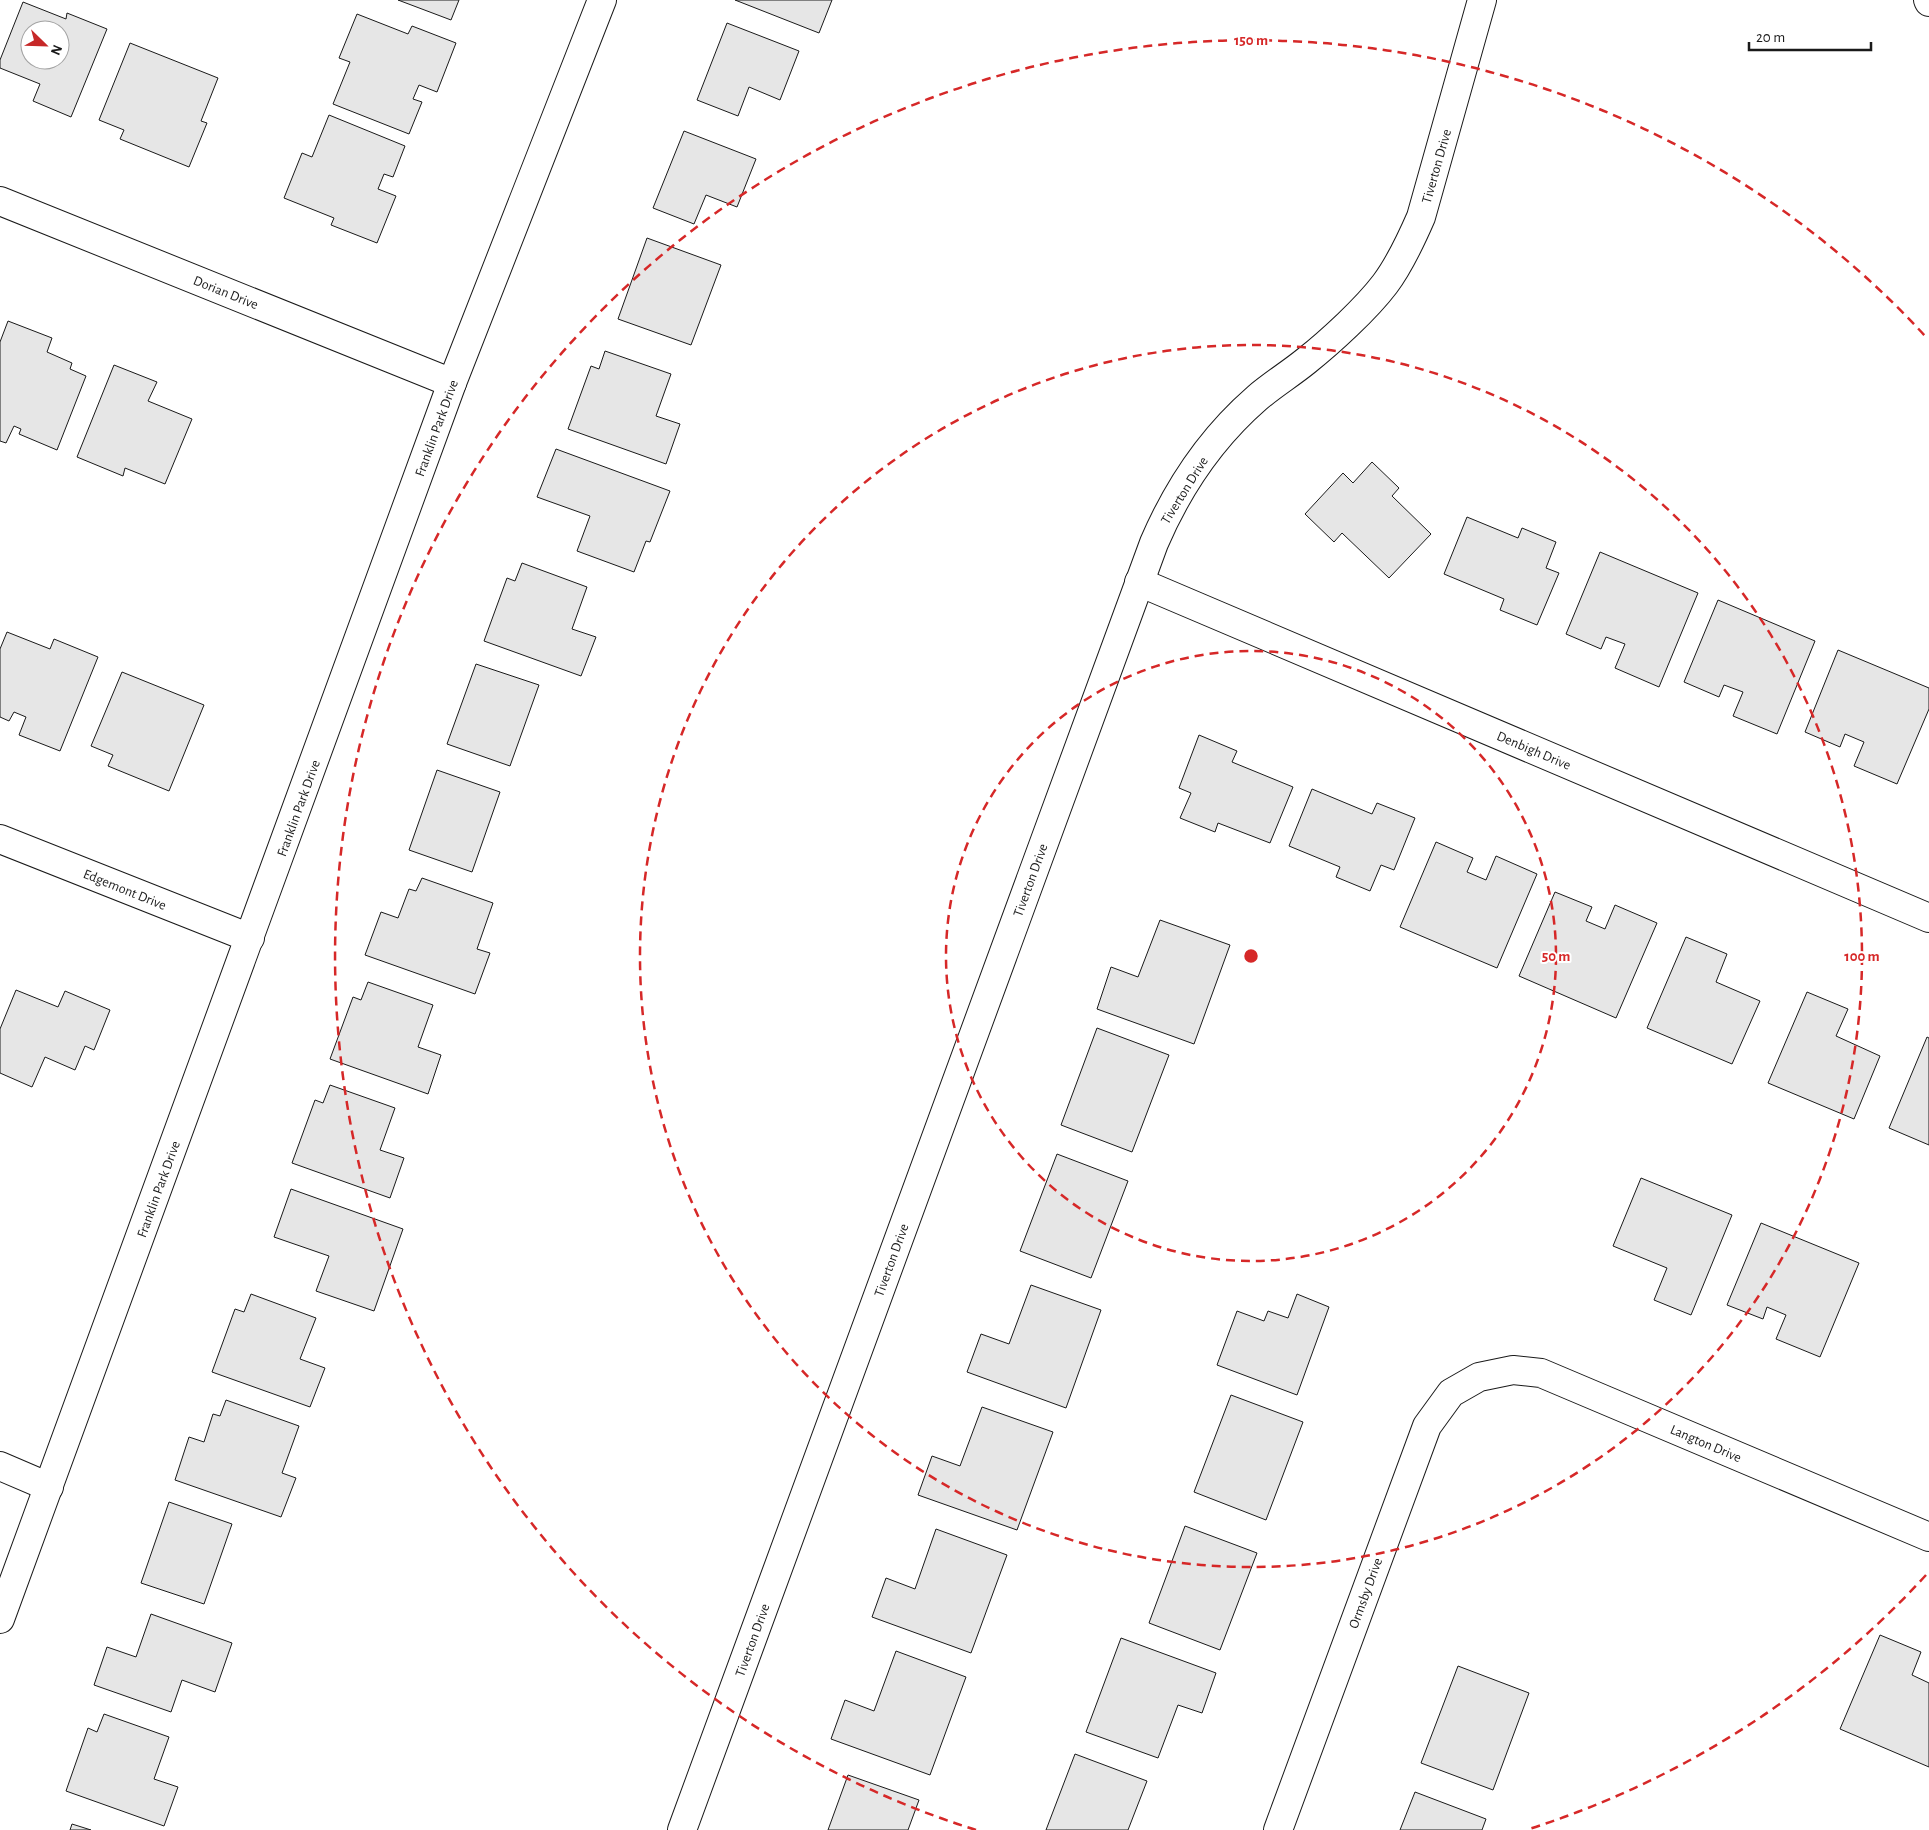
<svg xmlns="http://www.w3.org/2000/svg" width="1929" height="1830" font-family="'Alegreya Sans',sans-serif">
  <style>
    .building { fill: #e6e6e6; stroke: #1a1a1a; fill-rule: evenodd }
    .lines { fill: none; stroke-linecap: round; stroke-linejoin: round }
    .minor-casing { stroke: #1a1a1a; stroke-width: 30 }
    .minor { stroke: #fff; stroke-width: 28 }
    .ring { fill: none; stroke: #d62828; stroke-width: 2.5; stroke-dasharray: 9 6 }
    .labels { text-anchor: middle; stroke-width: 4; stroke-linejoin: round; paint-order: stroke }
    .street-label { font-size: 14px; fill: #1a1a1a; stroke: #fff }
    .centre { fill: #d62828; stroke: #fff; stroke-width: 2.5 }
    .ring-label { font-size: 15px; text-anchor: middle; font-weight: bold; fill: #d62828; stroke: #fff; stroke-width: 4; stroke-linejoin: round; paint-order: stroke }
  </style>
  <rect width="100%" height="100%" fill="#fff"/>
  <g class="building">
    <path d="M398,0h61l-8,20z"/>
    <path d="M735,0h97l-13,33z"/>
    <path d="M23,2l43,17 1,-6 40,16 -36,88 -38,-16 7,-17 -40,-16v-8zM30,30h30v30h-30z"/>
    <path d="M357,14l51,20 4,-8 44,17 -19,49 -18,-7 -6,14 9,3 -13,32 -76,-30 17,-42 -11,-4z"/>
    <path d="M727,23l72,28 -19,49 -31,-13 -11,29 -41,-16z"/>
    <path d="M130,43l88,35 -17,43 6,2 -18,44 -69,-28 4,-9 -25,-10z"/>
    <path d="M329,115l76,31 -12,31 -9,-3 -6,15 18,7 -19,47 -46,-18 3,-7 -50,-20 18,-45 10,4z"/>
    <path d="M684,131l72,28 -19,48 -31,-12 -12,29 -41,-16z"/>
    <path d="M647,238l74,27 -30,80 -73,-26z"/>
    <path d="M8,321l44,17 -5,14 25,11 -2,6 16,7 -29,74 -38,-16 2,-5 -7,-3 -8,17 -6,-2v-99z"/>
    <path d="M605,351l66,23 -15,42 24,8 -14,40 -98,-35 23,-63 8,3z"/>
    <path d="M114,365l43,17 -9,19 44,18 -27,65 -40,-16 -2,8 -46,-19z"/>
    <path d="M556,449l114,42 -20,51 -4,-1 -12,31 -57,-21 13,-35 -53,-19z"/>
    <path d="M1372,462l27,26 -7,8 39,38 -42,44 -47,-45 -8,9 -29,-28 38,-41 10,10z"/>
    <path d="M1467,517l51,21 4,-10 34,14 -10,26 13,5 -22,52 -37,-15 4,-11 -60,-25z"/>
    <path d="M1600,552l98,41 -39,94 -44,-19 10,-24 -19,-7 -5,12 -35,-15z"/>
    <path d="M522,563l65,24 -15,42 24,8 -15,39 -97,-35 23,-63 8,3z"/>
    <path d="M1718,600l97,41 -38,93 -44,-18 10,-24 -19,-7 -5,12 -35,-15z"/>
    <path d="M7,632l43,17 4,-10 44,18 -38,94 -41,-16 7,-18 -12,-5 -5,9 -9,-4v-68z"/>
    <path d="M1838,650l91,38v21l-32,75 -43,-18 10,-24 -19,-8 -5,13 -35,-15z"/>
    <path d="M476,664l63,21 -29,81 -63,-22z"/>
    <path d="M122,672l82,33 -35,86 -61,-25 5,-11 -22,-9z"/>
    <path d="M1199,735l38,16 -5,11 61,25 -23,56 -52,-20 -3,9 -35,-14 11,-25 -12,-5z"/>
    <path d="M437,770l63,22 -28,80 -63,-22z"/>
    <path d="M1312,789l60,25 5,-11 38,15 -21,52 -13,-5 -11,26 -34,-14 4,-10 -51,-21z"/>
    <path d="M1436,842l37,16 -6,14 19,8 10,-24 41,18 -40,94 -97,-41z"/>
    <path d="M422,878l71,25 -16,46 13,4 -15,41 -110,-39 16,-43 17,6 11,-29 7,2z"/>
    <path d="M1555,892l37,15 -6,14 19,8 10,-24 42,18 -41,95 -97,-42z"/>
    <path d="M1160,920l70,25 -36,99 -97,-35 14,-42 27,10z"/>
    <path d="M1686,937l41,17 -11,28 44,19 -28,63 -85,-36z"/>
    <path d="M368,982l65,23 -15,42 23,8 -13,39 -98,-35 23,-62 8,3z"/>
    <path d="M16,990l42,17 7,-16 45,19 -16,40 -9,-4 -10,24 -30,-13 -13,30 -32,-14v-44z"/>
    <path d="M1807,992l41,17 -12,27 44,20 -26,63 -86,-36z"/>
    <path d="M1097,1028l72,27 -37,97 -71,-27z"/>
    <path d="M1927,1037l2,1v107l-40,-17z"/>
    <path d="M330,1085l65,23 -15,42 24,8 -14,40 -98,-35 23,-63 8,3z"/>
    <path d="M1057,1154l71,27 -37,97 -71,-27z"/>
    <path d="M1641,1178l91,37 -41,100 -37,-15 13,-32 -54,-22z"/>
    <path d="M291,1189l112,40 -29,82 -58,-20 13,-35 -55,-19z"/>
    <path d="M1761,1223l98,40 -39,94 -44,-18 10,-24 -19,-8 -4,12 -36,-14z"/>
    <path d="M1031,1285l70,25 -35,98 -99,-36 14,-38 28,10z"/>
    <path d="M251,1294l65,24 -16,41 25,9 -15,39 -98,-35 23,-63 9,3z"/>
    <path d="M1297,1294l32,13 -32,88 -80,-30 20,-54 27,10 4,-10 20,7z"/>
    <path d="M1231,1395l72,27 -37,98 -72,-28z"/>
    <path d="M226,1400l73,26 -17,47 14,5 -15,39 -106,-37 14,-43 15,5 9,-28 7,2z"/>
    <path d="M982,1407l71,25 -36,98 -99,-35 14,-39 28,10z"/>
    <path d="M169,1502l63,22 -28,80 -63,-21z"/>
    <path d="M1185,1526l72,27 -37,97 -71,-27z"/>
    <path d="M936,1529l71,26 -36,98 -99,-36 14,-39 29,11z"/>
    <path d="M151,1614l81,29 -17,49 -33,-12 -11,32 -77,-27 13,-38 29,10z"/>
    <path d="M1880,1635l41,17 -9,23 17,8v84l-89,-38z"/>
    <path d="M1121,1638l95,35 -14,40 -24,-8 -20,53 -72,-26z"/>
    <path d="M896,1651l70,26 -36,98 -99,-36 14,-39 29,11z"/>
    <path d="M1458,1666l71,27 -36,97 -72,-27z"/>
    <path d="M104,1714l65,23 -15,42 24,8 -14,39 -98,-35 22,-63 9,4z"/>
    <path d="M1075,1754l72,27 -19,49h-82z"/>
    <path d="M848,1775l71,25 -11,30h-80z"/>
    <path d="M1415,1792l71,27 -4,11h-82z"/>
    <path d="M72,1824l19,6h-21z"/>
  </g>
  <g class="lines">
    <g class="minor-casing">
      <g id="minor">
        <path d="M1928,0l1,2"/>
        <path d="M0,201l452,182"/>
        <path d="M1139,582l790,336"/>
        <path d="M0,839l250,99"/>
        <path d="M0,1466l49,21"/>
        <path d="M0,1619l452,-1236 150,-383"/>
        <path d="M682,1830l472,-1287c24,-56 57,-105 103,-145 15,-13 33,-24 49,-37 24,-19 60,-52 79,-77 15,-20 26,-44 36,-67l61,-217"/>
        <path d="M1278,1830l149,-404 24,-33 28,-16 34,-7 28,3 388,164"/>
      </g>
    </g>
    <use href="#minor" class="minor"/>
  </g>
  <g class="ring">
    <circle cx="1251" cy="956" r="305"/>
    <circle cx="1251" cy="956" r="611"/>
    <path d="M1926 1575A916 916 0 0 1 1526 1830M976 1830A916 916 0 1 1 1926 337"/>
  </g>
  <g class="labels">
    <g class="street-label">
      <text transform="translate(1436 166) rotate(-74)" y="5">Tiverton Drive</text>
      <text transform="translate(226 292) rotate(22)" y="5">Dorian Drive</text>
      <text transform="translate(436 428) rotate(-70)" y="5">Franklin Park Drive</text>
      <text transform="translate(1184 490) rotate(-58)" y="5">Tiverton Drive</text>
      <text transform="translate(1534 750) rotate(23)" y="5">Denbigh Drive</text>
      <text transform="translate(298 808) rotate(-70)" y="5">Franklin Park Drive</text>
      <text transform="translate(1030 880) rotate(-70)" y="5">Tiverton Drive</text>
      <text transform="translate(125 889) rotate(22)" y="5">Edgemont Drive</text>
      <text transform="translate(158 1189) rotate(-70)" y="5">Franklin Park Drive</text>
      <text transform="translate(891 1260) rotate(-70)" y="5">Tiverton Drive</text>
      <text transform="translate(1706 1443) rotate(23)" y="5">Langton Drive</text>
      <text transform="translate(1365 1593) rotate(-70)" y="5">Ormsby Drive</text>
      <text transform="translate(752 1640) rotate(-70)" y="5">Tiverton Drive</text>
    </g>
  </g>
  <circle cx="1251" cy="956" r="8" class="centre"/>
  <g class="ring-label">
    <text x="1251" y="45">150 m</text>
    <text x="1556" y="961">50 m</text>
    <text x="1862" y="961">100 m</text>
  </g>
  <g transform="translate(45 45) rotate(113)"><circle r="24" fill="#ffffff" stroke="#a3a3a3"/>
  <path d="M0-4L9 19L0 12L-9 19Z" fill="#c62828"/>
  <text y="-8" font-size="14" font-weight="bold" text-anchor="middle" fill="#1a1a1a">N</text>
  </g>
  <path d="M1749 42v8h122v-8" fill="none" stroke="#1a1a1a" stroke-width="2.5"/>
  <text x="1756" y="42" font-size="15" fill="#1a1a1a" stroke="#ffffff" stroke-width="4" paint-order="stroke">20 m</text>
</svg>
